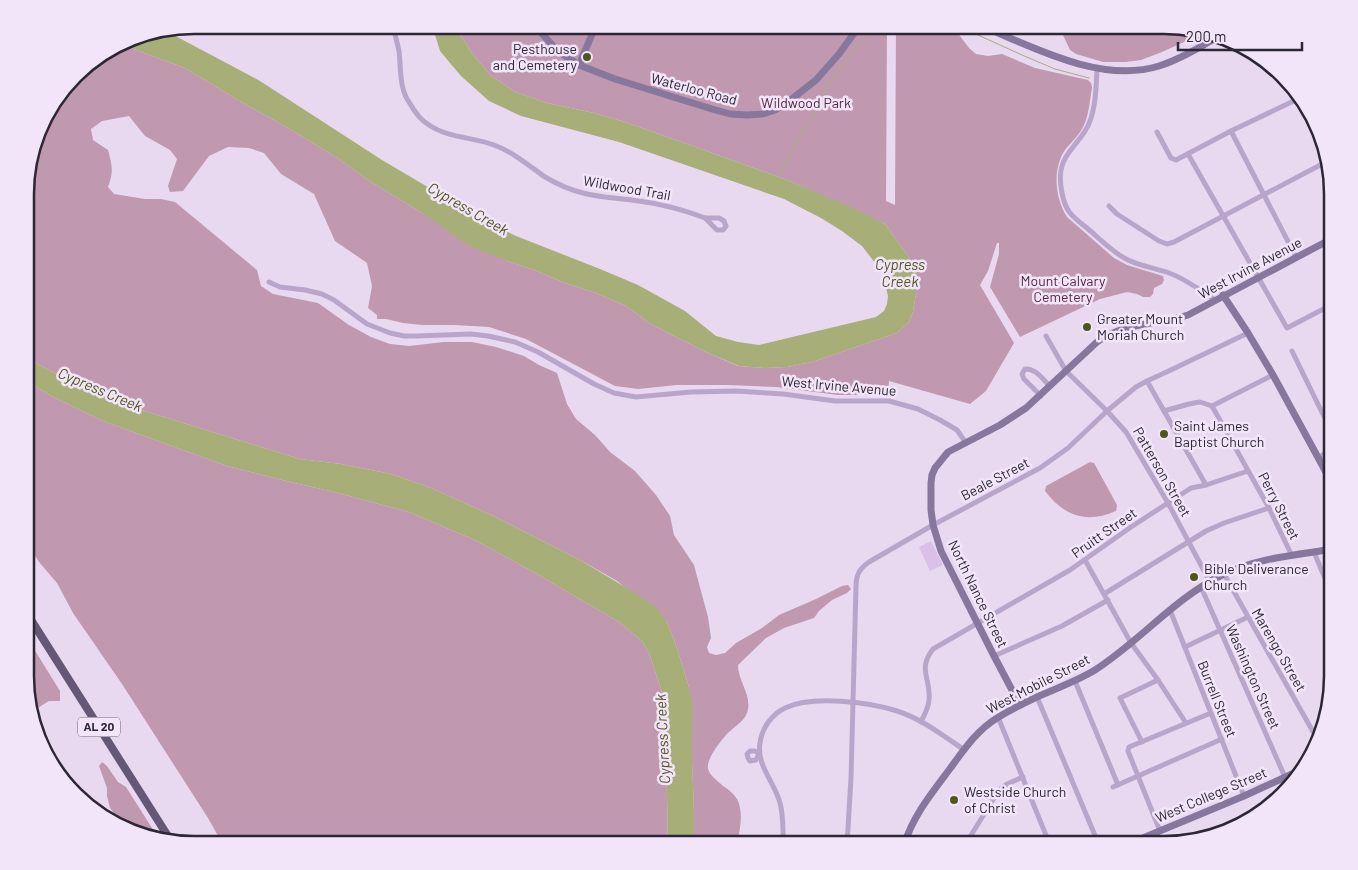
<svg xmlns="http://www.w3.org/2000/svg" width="1358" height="870" font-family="Barlow,sans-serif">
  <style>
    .green { fill: #c099b0 }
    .plaza { fill: #dac0e9 }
    .water { fill: #a7ae78 }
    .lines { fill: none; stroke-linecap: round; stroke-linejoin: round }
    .stream { stroke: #a7ae78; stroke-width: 1 }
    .street { stroke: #b9a5c9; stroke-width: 5 }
    .secondary { stroke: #88779d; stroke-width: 7 }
    .primary { stroke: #655877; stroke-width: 8 }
    .poi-dot { fill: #4e561c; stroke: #f2e5f9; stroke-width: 2 }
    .labels { text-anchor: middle; stroke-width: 5; stroke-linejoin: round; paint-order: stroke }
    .shield { fill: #f2e5f9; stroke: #676070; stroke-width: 1 }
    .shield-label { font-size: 12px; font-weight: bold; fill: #2c2735 }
    .poi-label { font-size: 14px; fill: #2c2735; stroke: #f2e5f9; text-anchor: start }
    .street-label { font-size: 14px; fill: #2c2735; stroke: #f2e5f9 }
    .park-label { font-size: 14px; fill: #532a41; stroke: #f2e5f9 }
    .water-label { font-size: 15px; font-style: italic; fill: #4e561c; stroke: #f2e5f9 }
    .rim { fill: none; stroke: #2c2735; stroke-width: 2.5 }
  </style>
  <rect width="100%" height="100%" fill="#e8d9f1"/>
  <g class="green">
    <path d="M454,25h433l-1,176 9,4 1,-180h47l14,7 12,16 7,6 12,2 14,-2 33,14 53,12 3,3 1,4c-2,13 -3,27 -8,38 -4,10 -13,17 -19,25 -13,19 -10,48 2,67l47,41 13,7 36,11 1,4 -2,4 -8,4 -1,6 -3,3h-7l-6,-3 -10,-2 -27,7 -80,38 -30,-50 9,-33v-11h-2l-9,28 -8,14 34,58 -28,48 -16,13 -81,-23 -1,14h-50l-62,-8 -49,-2h-50l-39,4 -23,-3 -89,-47 -37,-12 -35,-2h-32l-19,-2 -17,-4h-9v-4l-9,-7 4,-22 -5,-23 -32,-22 -21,-47 -33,-20 -17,-21 -15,-5 -21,-1 -19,9 -26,35 -13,1 -2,-6 9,-27 -7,-9 -25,-14 -16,-20 -27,5 -11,8 2,11 15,10c4,15 6,22 0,37l6,7 31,5h16l14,3 82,68 4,16 12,8 45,9 31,22 22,12 19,7 19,2 35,-4h28l24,5 28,9 15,9 18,8 10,31 9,15 19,16 15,17 25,19 21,24 14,21 4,19 20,30 14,52 3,21 -4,9 2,6 7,2 9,-2 11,-10 26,-15 17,-13 37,-16 26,-13 6,-1 3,4 -4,4 -15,7 -13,11 -5,7 -30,10 -18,10 -28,27c0,17 15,31 9,48 -3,9 -15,15 -21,22 -6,7 -20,24 -18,34 2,7 10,12 15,17 5,3 11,8 14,13 7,13 3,33 -1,46h-42v-33l-5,-125 -13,-42 -9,-23 -50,-41 -37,-21 -89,-45 -60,-27 -40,-14 -50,-10 -41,-5 -194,-60 -73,-37 -7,-7v-183l17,-53 39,-52 38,-23 65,24 58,35 47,26 46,28 32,23 54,33 85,48 27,9 31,13 31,10 30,13 23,17 25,13 34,17 30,13 27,2 22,-1 25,-5 85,-29 12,-11 4,-10 5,-32 -2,-13 -31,-43 -93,-42 -91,-33 -76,-27 -31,-9 -47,-10 -32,-11 -25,-17 -19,-23z"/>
    <path d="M996,25h168l42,7 -44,20 -21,8 -15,2h-23l-27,-8 -6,-4 -7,-15 -9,-4 -11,-1 -19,5z"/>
    <path d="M26,381l27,16 50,24 124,45 59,15 48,11 75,20 68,29 60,33 82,48 24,20 7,14 13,39 3,51 2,99h-445l-15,-27 -86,-134 -49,-71 -16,-30 -18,-21 -13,-21z"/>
    <path d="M1090,462l4,1 23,42 -1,6c-30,13 -52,5 -71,-20l1,-5z"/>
    <path d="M26,636l34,55v10h-11l-18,11 -5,-14z"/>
    <path d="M102,762l5,4 11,16 8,5 33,52 -19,-3 -11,-5 -9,-10 -10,-13 -3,-12v-8l-8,-22z"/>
  </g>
  <path class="plaza" d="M931,541l12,24 -13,6 -11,-24z"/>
  <g class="water">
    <path d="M432,25h22l17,27 19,23 25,17 32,11 47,10 31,9 76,27 91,33 61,26 32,16 31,43 2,13 -5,32 -4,10 -12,11 -85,29 -25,5 -22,1 -26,-2 -31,-13 -34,-17 -25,-13 -23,-17 -30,-13 -31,-10 -31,-13 -27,-9 -38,-15 -47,-33 -54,-33 -32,-23 -46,-28 -47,-26 -58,-35 -65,-24 10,-6 36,-7 94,50 122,79 105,62 29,14 84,33 38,16 47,26 31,25 22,6 21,3 117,-28 8,-6 3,-7 1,-8 -6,-24 -20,-26 -20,-15 -21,-13 -37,-19 -165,-57 -98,-26 -32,-15 -28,-25 -21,-25z"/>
    <path d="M26,355l7,7 73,37 194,60 41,5 50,10 40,14 60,27 89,45 60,36 17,12 10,14 9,23 13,42 4,23 -1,47 2,55v33h-26l-2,-99 -3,-51 -13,-39 -7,-14 -24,-20 -82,-48 -60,-33 -68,-29 -75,-20 -48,-11 -59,-15 -124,-45 -50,-24 -27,-16z"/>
  </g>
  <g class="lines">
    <g class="stream">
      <path d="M956,25l66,30 33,14 34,9"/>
      <path d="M778,177l23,-43 21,-30 5,-18 15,-18 32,-43"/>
    </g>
    <g class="street">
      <path d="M392,25c3,8 5,17 7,26 2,16 0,37 10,51 5,9 11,18 20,23 19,13 44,12 65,20 19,7 34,20 51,32 12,7 25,13 38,16 18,5 38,5 56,8 23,3 45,9 66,17"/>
      <path d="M1097,69c-1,20 -1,45 -12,62 -7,12 -20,22 -23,35 -4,12 0,37 8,47 5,6 12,11 17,15 13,11 24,23 39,31 13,7 29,9 43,14 17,6 31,17 46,27"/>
      <path d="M1231,131l65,126"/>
      <path d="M1157,132l14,26 5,2 55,-29 69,-33"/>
      <path d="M1188,154l99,174 46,-24"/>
      <path d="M1109,206l8,8 42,27 8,3 7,-2 152,-80"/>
      <path d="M705,218h14l5,3 2,5 -3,4h-6z"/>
      <path d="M269,282l11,5 25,3 17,4 12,6 33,24 23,9 14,3h13l54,-2 17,2 27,6 23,10 56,32 20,9 22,4 55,-5 46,-1 46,3 52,7h54l29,8 22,11 17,10 9,13"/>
      <path d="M1046,336l20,35 41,40 19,21 42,71 42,79"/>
      <path d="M1292,351l41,84"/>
      <path d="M1147,381l59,104"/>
      <path d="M1041,396l-17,-17 -2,-5 3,-5c11,-1 18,11 25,17"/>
      <path d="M1212,406l61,-31"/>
      <path d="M1164,411l25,-7 11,-2 12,4 57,102 23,48"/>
      <path d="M1318,458l15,-10"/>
      <path d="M1314,552l19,46"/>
      <path d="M1085,560l46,83 27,37 28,43"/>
      <path d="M1224,574l92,163"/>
      <path d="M1201,587l84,190"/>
      <path d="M1104,594l102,-63 18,-8 45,-15"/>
      <path d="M1170,610l74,186"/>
      <path d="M1185,647l63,-30"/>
      <path d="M994,656l68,-30 46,-26"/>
      <path d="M1075,681l43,104"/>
      <path d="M1037,697l62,148"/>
      <path d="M998,717l52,128"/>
      <path d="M921,722c3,-7 8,-14 8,-23 2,-21 -12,-29 4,-50l137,-79 61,-43 60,-39 15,-3 42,-14"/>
      <path d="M1142,742l-22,-44 38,-18"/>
      <path d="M750,751h5l4,3 -3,6 -6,1 -2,-3 -1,-4z"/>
      <path d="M1113,787l109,-48"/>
      <path d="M1160,831l-32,-80 1,-4 82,-34"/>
      <path d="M784,845c-2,-14 0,-28 -4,-42 -5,-20 -24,-38 -20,-60 2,-15 11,-28 25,-35 27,-13 84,-6 112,3 25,8 45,24 66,38"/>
      <path d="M847,845l4,-67 5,-191c0,-12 3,-18 13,-25l64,-37 107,-57 28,-20 39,-37 29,-24 11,-6 28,-13 73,-35"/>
      <path d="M965,845l34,-55 8,-6 16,-7"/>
      <path d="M1040,845l9,-4"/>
    </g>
    <g class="secondary">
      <path d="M534,25l24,26 21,14 36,14 97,30 18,5 17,1 16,-1 12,-4 13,-8 28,-22 23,-26 21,-29"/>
      <path d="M980,25c52,22 121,59 179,41 22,-7 42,-19 61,-31"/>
      <path d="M579,65l17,-40"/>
      <path d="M1223,295l25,38 25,42 60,110"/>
      <path d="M1020,705l-26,-49 -53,-105 -8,-26 -2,-15v-27l1,-8 3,-7 13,-16 52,-27 26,-17 71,-66c28,-20 59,-17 91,-27l145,-77"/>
      <path d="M904,845c9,-29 27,-51 45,-75 14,-19 27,-39 48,-52 13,-8 27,-15 40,-21 20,-9 40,-16 58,-27 45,-29 80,-72 127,-95 34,-17 74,-20 111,-26"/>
      <path d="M1126,845l118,-49 61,-28"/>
    </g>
    <path class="primary" d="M26,612l145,229"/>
  </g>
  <g class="poi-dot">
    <circle cx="587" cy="57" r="5"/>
    <circle cx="1087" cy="327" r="5"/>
    <circle cx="1164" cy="434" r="5"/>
    <circle cx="1194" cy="577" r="5"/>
    <circle cx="954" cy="800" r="5"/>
  </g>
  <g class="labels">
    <rect class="shield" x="78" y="717.5" width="42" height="19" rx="4"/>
    <g class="shield-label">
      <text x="99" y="731">AL 20</text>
    </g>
    <g class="poi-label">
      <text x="577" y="54" text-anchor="end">Pesthouse<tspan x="577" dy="16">and Cemetery</tspan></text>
      <text x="1097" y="324">Greater Mount<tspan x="1097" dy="16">Moriah Church</tspan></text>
      <text x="1174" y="431">Saint James<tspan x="1174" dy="16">Baptist Church</tspan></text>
      <text x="1204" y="574">Bible Deliverance<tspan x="1204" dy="16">Church</tspan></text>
      <text x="964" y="797">Westside Church<tspan x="964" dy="16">of Christ</tspan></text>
    </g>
    <g class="street-label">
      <text transform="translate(694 89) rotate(15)" y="5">Waterloo Road</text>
      <text transform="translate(627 188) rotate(10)" y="5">Wildwood Trail</text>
      <text transform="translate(1250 268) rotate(-28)" y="5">West Irvine Avenue</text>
      <text transform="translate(839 386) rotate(5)" y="5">West Irvine Avenue</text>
      <text transform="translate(1162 472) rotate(60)" y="5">Patterson Street</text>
      <text transform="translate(995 479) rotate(-28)" y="5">Beale Street</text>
      <text transform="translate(1279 506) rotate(63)" y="5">Perry Street</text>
      <text transform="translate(1104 533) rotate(-35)" y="5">Pruitt Street</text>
      <text transform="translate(978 594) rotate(64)" y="5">North Nance Street</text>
      <text transform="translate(1279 650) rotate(60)" y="5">Marengo Street</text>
      <text transform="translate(1253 677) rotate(66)" y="5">Washington Street</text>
      <text transform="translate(1038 684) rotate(-27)" y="5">West Mobile Street</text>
      <text transform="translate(1217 699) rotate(68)" y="5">Burrell Street</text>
      <text transform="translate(1211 795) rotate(-23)" y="5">West College Street</text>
    </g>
    <g class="park-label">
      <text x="806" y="108">Wildwood Park</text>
      <text x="1063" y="286">Mount Calvary<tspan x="1063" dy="16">Cemetery</tspan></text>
    </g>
    <g class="water-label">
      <text transform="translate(468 209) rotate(30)" y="5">Cypress Creek</text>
      <text x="900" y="270">Cypress<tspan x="900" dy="17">Creek</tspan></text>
      <text transform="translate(100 390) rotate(23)" y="5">Cypress Creek</text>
      <text transform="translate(663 739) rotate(-93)" y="5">Cypress Creek</text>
    </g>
  </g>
  <path d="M0 0H1358V870H0ZM194 34H1164A160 160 0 0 1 1324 194V676A160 160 0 0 1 1164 836H194A160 160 0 0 1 34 676V194A160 160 0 0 1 194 34Z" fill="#f2e5f9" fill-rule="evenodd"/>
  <path class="rim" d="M194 34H1164A160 160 0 0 1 1324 194V676A160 160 0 0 1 1164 836H194A160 160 0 0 1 34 676V194A160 160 0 0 1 194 34Z"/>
  <path d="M1178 42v8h124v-8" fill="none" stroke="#2c2735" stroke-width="2.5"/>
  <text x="1186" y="42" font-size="15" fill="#2c2735" stroke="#f2e5f9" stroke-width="4" paint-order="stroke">200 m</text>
</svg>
